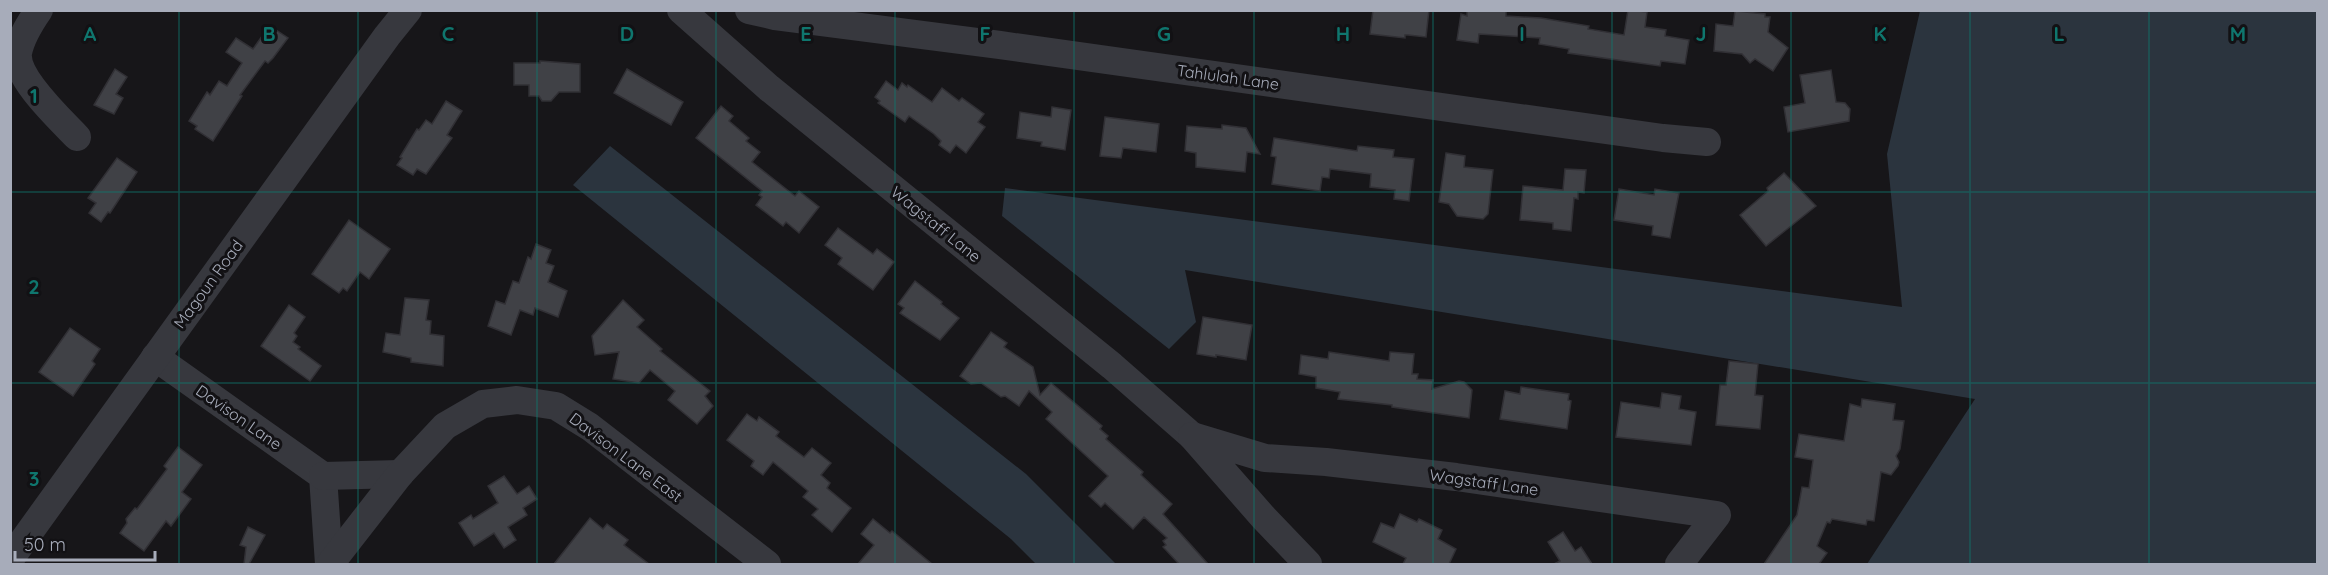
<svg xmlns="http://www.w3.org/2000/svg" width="2328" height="575" font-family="Quicksand,sans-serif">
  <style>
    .water { fill: #2b343e }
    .building { fill: #404146; stroke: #313035; stroke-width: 1.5 }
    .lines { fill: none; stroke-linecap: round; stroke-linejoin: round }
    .minor { stroke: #37383e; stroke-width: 28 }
    .grid { fill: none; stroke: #0f766e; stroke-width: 1.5; stroke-opacity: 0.55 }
    .labels { text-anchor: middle; stroke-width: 6; stroke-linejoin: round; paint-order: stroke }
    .street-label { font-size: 16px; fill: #a7acba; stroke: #121114 }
    .grid-label { font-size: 20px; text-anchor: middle; font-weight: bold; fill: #0f766e; stroke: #121114; stroke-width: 6; stroke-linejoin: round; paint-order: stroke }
  </style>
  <rect width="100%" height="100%" fill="#171619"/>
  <g class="water">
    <path d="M1920,11h397v553h-450l108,-165 -790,-129 11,52 -27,27 -167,-133 3,-28 897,119 -15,-153z"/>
    <path d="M610,146l416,328 90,90h-80l-25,-25 -438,-354z"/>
  </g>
  <g class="building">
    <path d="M1373,10h56l-3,27 -18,-2h-3v3l-35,-4z"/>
    <path d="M1467,10h39v6l35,2 48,8 -1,3 36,6 4,-25 19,2 -2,15 21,3 -1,6 24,4 -4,24 -24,-3 -1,5 -92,-13 1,-4 -30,-5 1,-6 -61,-4 -1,9 -21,-3 4,-26 6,2z"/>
    <path d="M1735,11l30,3v3h5l-2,15 20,16 -15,23 -18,-12 -5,4 -8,-9 -28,-3 2,-27 17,2z"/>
    <path d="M273,28l15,10 -15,20 -5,5 -3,-2 -25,34 2,1 -29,45 -18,-12 2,-3 -8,-5 18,-29 3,3 9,-14 8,5 15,-23 -16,-11 10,-14 17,11 12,-17 3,3z"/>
    <path d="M540,61l40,3v28h-21l-8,9h-9l-3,-5h-10v-11h-15v-22h26z"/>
    <path d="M115,69l12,8 -11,17 7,4 -9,16 -20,-9z"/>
    <path d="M627,69l56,33 -12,23 -57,-32z"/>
    <path d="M1831,70l5,32 9,1 5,6 -1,12 -61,11 -4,-25 21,-4 -5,-28z"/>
    <path d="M886,81l12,9 4,-7 5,4 1,-2 24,17 10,-14 17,13 3,-3 22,16 -6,8 7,5 -19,26 -10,-8 -6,8 -11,-8 2,-4 -7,-7 -25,-18 -4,6 -27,-19 2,-2 -5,-4z"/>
    <path d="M446,101l16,10 -15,24 5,3 -26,36 -9,-5 -4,6 -16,-10 5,-7 -2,-1 17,-28 2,1 7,-10 6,4z"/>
    <path d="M721,106l12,10 -4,5 20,17 -3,3 14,11 -8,10 43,34 4,-5 20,16 -20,26 -13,-11 -3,4 -27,-21 6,-8 -3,-2 3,-4 -66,-53z"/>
    <path d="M1052,107l19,3 -6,40 -24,-4 1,-4 -25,-4 3,-26 31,5z"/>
    <path d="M1105,117l54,7 -3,28 -33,-4 -2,10 -21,-2z"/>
    <path d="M1222,125l24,3 14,26 -13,-2 -2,20 -49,-5v-14l-11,-2 2,-25 35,3z"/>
    <path d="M1274,138l83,13 1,-5 36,4 -1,7 21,2 -5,42 -15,-2 1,-9 -25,-3 1,-13 -41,-5 -1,9 -7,-1 -2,14 -48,-7 4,-27 -5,-1z"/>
    <path d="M1446,153l19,3 -1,11 29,3 -5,44 -5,5 -26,-3 -8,-12 -10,-2z"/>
    <path d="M117,158l20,14 -27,41 -2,-1 -7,10 -12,-9 7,-10 -8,-5z"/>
    <path d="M1565,169l21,1 -2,23 -6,-1v7l-4,-1 -3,33 -18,-2v-6l-33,-3 3,-34 40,4z"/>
    <path d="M1784,173l32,33 -50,40 -26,-31 28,-24 -1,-3z"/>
    <path d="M1619,189l35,6 1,-6 24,4 -9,45 -18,-3 1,-9 -39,-6z"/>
    <path d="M349,220l41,29 -21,30 -9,-7 -13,19 -4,-3 -4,5 -27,-19z"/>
    <path d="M838,228l35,26 4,-5 17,13 -21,28 -35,-26 4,-6 -17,-13z"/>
    <path d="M536,244l15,6 -5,13 8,3 -6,16 19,9 -9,26 -23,-9 -2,7 -13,-5 -9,25 -23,-9 8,-25 9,3 8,-23 6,2 9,-26 3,2z"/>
    <path d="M915,281l27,21 -1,2 18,14 -19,22 -40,-27 4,-5 -6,-4z"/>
    <path d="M405,298l24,2 -3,20 5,1 -1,13 14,2 -1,30 -32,-4v-4l-28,-6 3,-19 14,2z"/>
    <path d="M623,300l21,20 -7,7 25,22 -2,2 50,40 -5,5 8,10 -16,18 -29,-24 7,-9 -25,-21 -11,13 -26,-4 6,-27 -24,3 -3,-19z"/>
    <path d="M289,305l16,12 -11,16 3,3 -4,6 7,5 -2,2 23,17 -11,15 -49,-35z"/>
    <path d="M1203,317l49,8 -6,35 -30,-5v2l-19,-3z"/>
    <path d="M70,328l30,21 -8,12 3,3 -22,32 -34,-24z"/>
    <path d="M991,332l16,11 -3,4 29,20 7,28 11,-12 51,43 -2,3 8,7 -2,3 37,33 -2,3 31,29 -9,10 45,50h-29l-16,-17 3,-2 -3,-4 4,-3 -23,-21 -11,12 -28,-26 -4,4 -12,-11 19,-20 -62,-57 6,-7 -23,-21 -10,15 -14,-10 -4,1 -20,-14 -10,1 -11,-8z"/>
    <path d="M1329,352l60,9 1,-9 24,2 -2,20h6l-1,5 16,1 -1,9 27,-8 5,1 8,8 -3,28 -77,-11v-2l-54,-6 2,-7 -24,-4v-11l-17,-3 2,-19 27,4z"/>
    <path d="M1729,361l29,3 -3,31 8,1 -3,33 -44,-4 4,-40h6z"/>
    <path d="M1521,387l48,7 -1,6 3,1 -4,28 -67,-10 5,-28 15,3z"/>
    <path d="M1662,393l19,3 -2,13 17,3 -5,33 -75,-8 5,-35 39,6z"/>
    <path d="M1862,399l33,5 -2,16 11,1 -4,28 -4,7 3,6 -1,4 -7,9 -10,-3 -7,49 -7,-1 -1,5 -34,-6 -2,4 -3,-1 -10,24 10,7 -8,11h-55l33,-49 5,-28 7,1 4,-28 -18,-3 4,-23 45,7 6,-37 11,3z"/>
    <path d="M747,414l10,7 2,-4 20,15 -3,4 28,21 8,-9 19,15 -10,12 9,8 -3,5 24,20 -19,24 -20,-17 6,-6 -15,-12 5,-6 -35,-29 -10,13 -12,-9 3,-5 -27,-21z"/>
    <path d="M178,447l24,18 -20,27 9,7 -20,27 -5,-5 -22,30 -24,-18 7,-10 -1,-4 9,-11 2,1 30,-40 -3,-3z"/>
    <path d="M504,476l13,18 12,-8 8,13 -14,9 4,7 -19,12 8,13 -12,8 -10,-15 -20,13 -15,-23 12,-8 2,4 25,-16 -10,-17z"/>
    <path d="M1400,514l17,8 2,-3 23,11 -4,9 18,10 -7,15h-46l3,-6 -33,-16 8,-19 13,5z"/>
    <path d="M590,518l13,11 4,-5 21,16 -4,5 25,19h-95z"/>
    <path d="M873,519l17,14 2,-2 40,33h-74l16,-19 -13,-11z"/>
    <path d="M248,527l17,8 -16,29h-5l2,-17 -6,-2z"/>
    <path d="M1563,532l12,19 6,-4 11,17h-38l6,-3 -12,-19z"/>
  </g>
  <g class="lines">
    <g class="minor">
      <path d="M39,10c-9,13 -18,27 -21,43 -3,25 43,67 59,84"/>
      <path d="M681,10l88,78 343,278 80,70"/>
      <path d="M749,10l26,6 225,29 663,93 44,4"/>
      <path d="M155,357l168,119 6,88"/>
      <path d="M323,476l77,-2"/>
      <path d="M10,559l377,-523 21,-26"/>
      <path d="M330,564l70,-90 45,-48 38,-22 34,-4 39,6 34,21 177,137"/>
      <path d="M1308,564l-45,-47 -71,-81 73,22 61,4 130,15 261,38 -38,49"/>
    </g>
  </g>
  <path class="grid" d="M179,10v554M358,10v554M537,10v554M716,10v554M895,10v554M1074,10v554M1254,10v554M1433,10v554M1612,10v554M1791,10v554M1970,10v554M2149,10v554M10,192h2308M10,383h2308"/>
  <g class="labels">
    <g class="street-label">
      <text transform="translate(1228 77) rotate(8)" y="6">Tahlulah Lane</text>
      <text transform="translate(936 224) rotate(39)" y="6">Wagstaff Lane</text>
      <text transform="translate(208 284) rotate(-54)" y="6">Magoun Road</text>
      <text transform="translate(239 417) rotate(35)" y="6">Davison Lane</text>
      <text transform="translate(626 457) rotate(37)" y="6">Davison Lane East</text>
      <text transform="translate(1484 482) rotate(8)" y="6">Wagstaff Lane</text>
    </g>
  </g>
  <g class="grid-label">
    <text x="90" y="41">A</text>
    <text x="269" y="41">B</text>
    <text x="448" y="41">C</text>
    <text x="627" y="41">D</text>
    <text x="806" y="41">E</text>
    <text x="985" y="41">F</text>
    <text x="1164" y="41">G</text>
    <text x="1343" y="41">H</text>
    <text x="1522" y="41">I</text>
    <text x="1701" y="41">J</text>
    <text x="1880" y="41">K</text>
    <text x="2059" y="41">L</text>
    <text x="2238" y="41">M</text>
    <text x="34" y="103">1</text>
    <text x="34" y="294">2</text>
    <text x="34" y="486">3</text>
  </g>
  <rect width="2328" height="575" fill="none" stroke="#a7acba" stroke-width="24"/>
  <path d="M15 551v9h140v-9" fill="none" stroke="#a7acba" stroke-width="3"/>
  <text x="24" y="551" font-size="18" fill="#a7acba" stroke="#121114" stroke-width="4.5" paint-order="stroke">50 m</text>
</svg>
